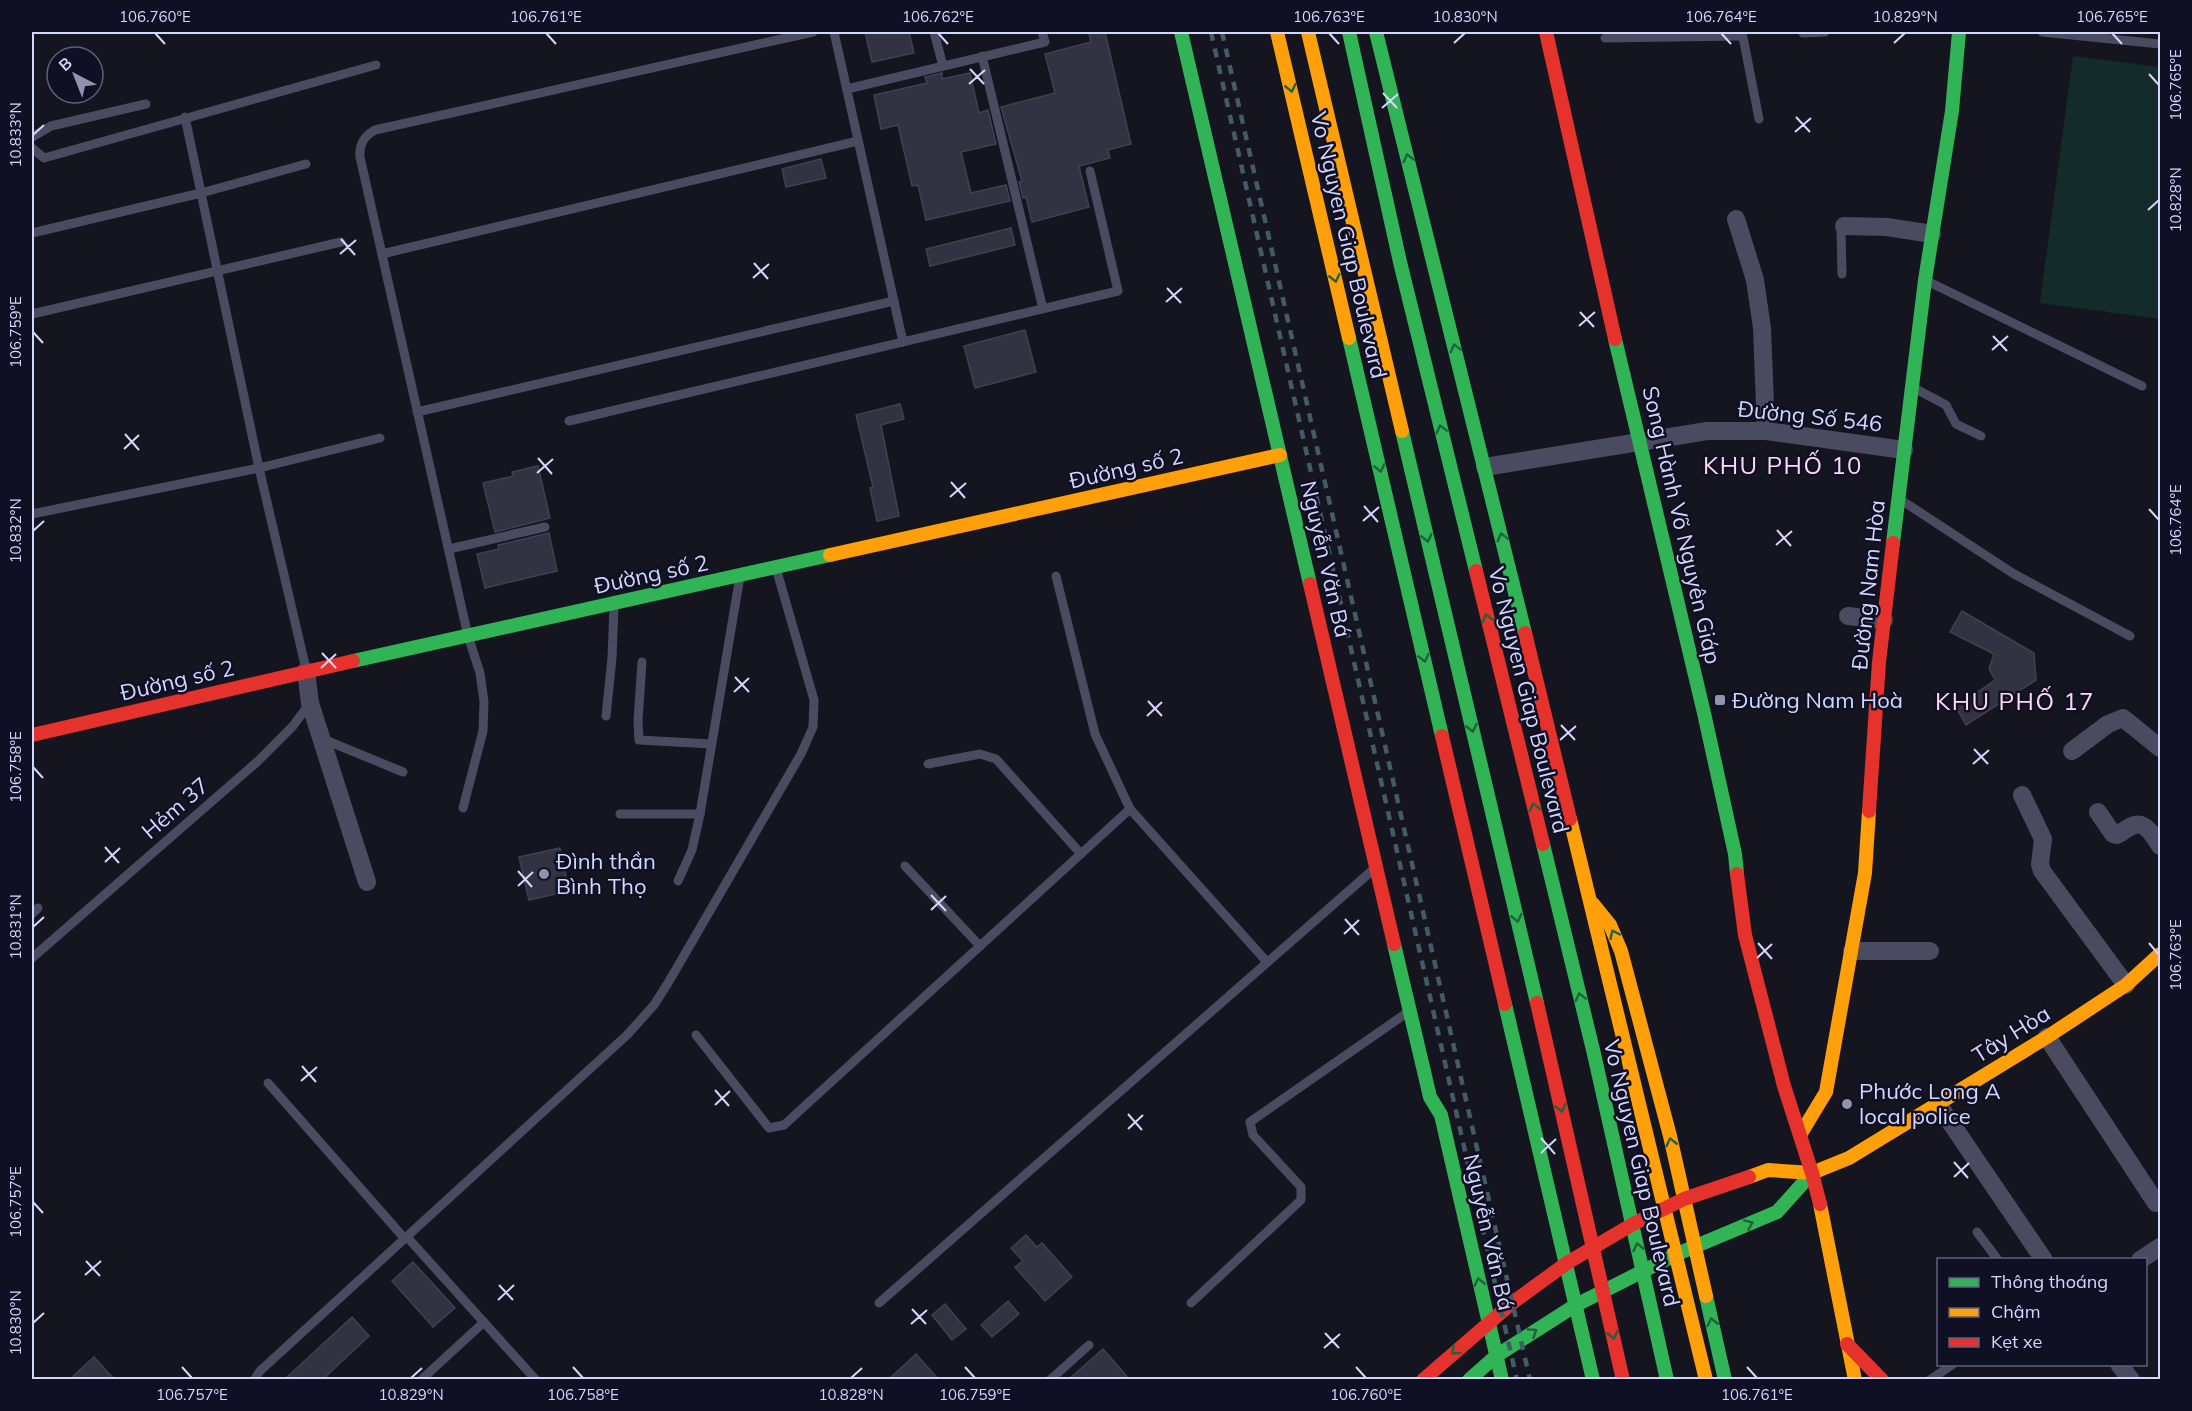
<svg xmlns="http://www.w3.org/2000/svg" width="2192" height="1411" font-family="Mulish,sans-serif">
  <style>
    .green { fill: #132b29 }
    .building { fill: #333242; stroke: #404053; stroke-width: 1.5 }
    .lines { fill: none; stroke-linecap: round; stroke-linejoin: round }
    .lane { stroke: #4a4b60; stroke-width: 9 }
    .street { stroke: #4a4b60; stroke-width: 18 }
    .fast { stroke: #30b455; stroke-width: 14 }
    .slow { stroke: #ff9f0a; stroke-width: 14 }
    .jam { stroke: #e5322d; stroke-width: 14 }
    .rail { stroke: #425b67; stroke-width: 4.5; stroke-dasharray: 9 8; stroke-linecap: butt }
    .oneway { stroke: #20623d }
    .ticks { fill: none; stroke: #d5d6fe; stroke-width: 2 }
    .poi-dot { fill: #9292b0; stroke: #101025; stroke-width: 2 }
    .labels { text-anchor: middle; stroke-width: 5; stroke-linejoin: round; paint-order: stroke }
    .street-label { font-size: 22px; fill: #d5d6fe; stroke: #101025 }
    .poi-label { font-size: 22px; fill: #d5d6fe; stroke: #101025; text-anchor: start }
    .neighbourhood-label { font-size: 24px; letter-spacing: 1.5px; fill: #fed7f5; stroke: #101025 }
    .neatline { fill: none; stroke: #d5d6fe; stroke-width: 2 }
    .ticks-label { font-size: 15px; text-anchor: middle; fill: #d5d6fe }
  </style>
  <rect width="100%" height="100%" fill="#151520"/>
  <path class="green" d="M2073,56l87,11v252l-120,-16z"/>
  <g class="building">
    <path d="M865,32h44l5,21 -42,9z"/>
    <path d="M1100,32h5l26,112 -23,6 2,8 -31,8 10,41 -57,15 -6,-25 -3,1 -4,-16 3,-1 -21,-74 54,-14 -10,-39 46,-12 -2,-8z"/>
    <path d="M942,73v6l28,-6 9,40 9,-3 8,34 -35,8 10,41 35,-8 4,16 -84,19 -8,-35 -6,1 -14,-61 -17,4 -7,-34 53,-12 -2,-6z"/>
    <path d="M821,159l5,19 -40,9 -4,-18z"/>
    <path d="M1011,228l4,17 -85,21 -4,-17z"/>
    <path d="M1025,330l11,42 -61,16 -11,-42z"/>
    <path d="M900,404l4,15 -23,6 18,91 -22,5 -7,-33 3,-1 -17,-72z"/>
    <path d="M538,466l12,52 -55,14 -12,-49 30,-7 -1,-4z"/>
    <path d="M549,533l8,38 -72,17 -8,-34 22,-5 -1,-4z"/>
    <path d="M1962,611l72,42 2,27 -70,45 -10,-18 39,-27 -6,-11 5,-15 -44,-22z"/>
    <path d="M560,848l9,43 -40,9 -10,-43z"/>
    <path d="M1026,1235l11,12 5,-4 30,34 -27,24 -30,-34 8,-6 -12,-13z"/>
    <path d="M413,1262l42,46 -22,19 -41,-46z"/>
    <path d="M1008,1301l11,13 -27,23 -11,-12z"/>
    <path d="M945,1304l21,25 -14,11 -20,-25z"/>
    <path d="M352,1317l17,19 -47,44h-38z"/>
    <path d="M1103,1349l27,31h-62z"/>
    <path d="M916,1354l23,26h-51z"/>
    <path d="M94,1357l21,23h-46z"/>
  </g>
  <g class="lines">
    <g class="lane">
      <path d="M834,32l69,310"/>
      <path d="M934,32l9,34"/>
      <path d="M1742,32l17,87"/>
      <path d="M2042,32l118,12"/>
      <path d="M1803,33l22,-1"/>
      <path d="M1605,38l137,-2"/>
      <path d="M982,56l61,253"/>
      <path d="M847,89l198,-47 -3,-10"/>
      <path d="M185,117l74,351 47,201"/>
      <path d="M32,137l19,-11 95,-22"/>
      <path d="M32,148l12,10 332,-93"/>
      <path d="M32,233l169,-40 105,-29"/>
      <path d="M382,254l476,-113"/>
      <path d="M1842,274l-1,-43 3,-5"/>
      <path d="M1927,281l215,105"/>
      <path d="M32,314l309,-72"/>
      <path d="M1914,388l32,17 10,19 25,12"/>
      <path d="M417,412l477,-111"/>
      <path d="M569,421l549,-130 -28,-120"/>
      <path d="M1901,500l113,74 116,62"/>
      <path d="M32,514l227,-46 121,-30"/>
      <path d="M449,549l96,-22"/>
      <path d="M1056,576l39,158 35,75 137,153"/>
      <path d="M642,662l-4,58 1,20 72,4"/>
      <path d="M606,716l6,-58 2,-52"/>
      <path d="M323,739l80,33"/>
      <path d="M928,764l52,-10 16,5 85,95"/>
      <path d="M463,808l20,-77 1,-29 -4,-29 -12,-37 -108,-479c-1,-13 4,-21 15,-27l438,-98"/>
      <path d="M620,814h80"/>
      <path d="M905,866l75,80"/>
      <path d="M678,881l14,-31 8,-36 39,-232 2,-5"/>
      <path d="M32,914l6,-6"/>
      <path d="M32,958l225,-196 36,-36 17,-23"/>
      <path d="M696,1035l73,93 15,-3 346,-316"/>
      <path d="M268,1083l137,156"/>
      <path d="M1977,1232l21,28"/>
      <path d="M407,1237l129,143"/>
      <path d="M879,1303l496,-435"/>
      <path d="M1191,1303l110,-103v-13l-48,-52 -3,-13 158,-110"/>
      <path d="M254,1380l6,-9 367,-336 27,-30 14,-22 133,-229 12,-27 1,-27 -38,-132"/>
      <path d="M421,1380l63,-58"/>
      <path d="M1050,1380l39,-35"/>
      <path d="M1930,1380l23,-16"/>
    </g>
    <g class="street">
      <path d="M1736,219l19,61 7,48 4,103"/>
      <path d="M1844,226l43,1 45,7"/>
      <path d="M1485,467l222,-36h59l138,19"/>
      <path d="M1848,616l36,4"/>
      <path d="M306,671l4,32 57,179"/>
      <path d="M2072,751l36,-27 15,-6 37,30"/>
      <path d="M2022,795l21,44 -3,25 2,7 84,114"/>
      <path d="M2098,812l15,22 4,1c6,-3 12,-9 18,-10 11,-3 20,13 25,21"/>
      <path d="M1852,951h78"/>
      <path d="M2047,1037l109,166"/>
      <path d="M1938,1104l106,156"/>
      <path d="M2140,1260l20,-13"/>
      <path d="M2119,1364l12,16"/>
    </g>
    <g class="fast">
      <path d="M1181,32l129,552"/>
      <path d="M1349,32l51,230 76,309"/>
      <path d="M1376,32l149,601"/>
      <path d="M1349,338l93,398"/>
      <path d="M1615,339l89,374 31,141 2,20"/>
      <path d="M1402,431l135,572"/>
      <path d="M1893,543l32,-263 27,-169 7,-79"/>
      <path d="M353,661l477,-106"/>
      <path d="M1543,844l51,210 73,326"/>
      <path d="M1394,944l36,153 11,18 61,265"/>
      <path d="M1505,1004l88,376"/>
      <path d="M1706,1296l19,84"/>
      <path d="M1469,1380l27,-24 80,-51 101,-51 100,-42 35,-39"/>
    </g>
    <g class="slow">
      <path d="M1277,32l72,306"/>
      <path d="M1308,32l94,399"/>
      <path d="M830,555l450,-100"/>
      <path d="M1570,819l136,561"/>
      <path d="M1593,904l17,21 11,26 49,185 36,160"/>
      <path d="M1800,1135l26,-43 39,-219 4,-62"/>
      <path d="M1749,1177l19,-7 44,3 37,-15 198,-121 79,-52 34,-31"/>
      <path d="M1820,1204l35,176"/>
    </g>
    <g class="jam">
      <path d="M1546,32l69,307"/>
      <path d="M1476,571l67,273"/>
      <path d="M1310,584l84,360"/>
      <path d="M1525,633l45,186"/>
      <path d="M32,735l321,-74"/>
      <path d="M1442,736l63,268"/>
      <path d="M1869,811l10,-149 14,-119"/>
      <path d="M1737,874l8,61 39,151 28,87 8,31"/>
      <path d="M1537,1003l86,377"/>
      <path d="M1847,1344l35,36"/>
      <path d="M1423,1380l89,-77 55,-40 66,-39 51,-25 65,-22"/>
    </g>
    <g class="rail">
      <path d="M1211,32l306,1348"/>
      <path d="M1222,32l308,1348"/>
    </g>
  </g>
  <defs><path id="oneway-chevron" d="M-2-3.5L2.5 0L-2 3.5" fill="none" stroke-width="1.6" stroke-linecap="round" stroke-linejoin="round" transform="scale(1.5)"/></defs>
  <g class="oneway">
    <use href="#oneway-chevron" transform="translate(1291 88) rotate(77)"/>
    <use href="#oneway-chevron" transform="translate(1408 158) rotate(-104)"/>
    <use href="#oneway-chevron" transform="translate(1335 278) rotate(77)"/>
    <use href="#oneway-chevron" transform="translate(1455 348) rotate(-104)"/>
    <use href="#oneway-chevron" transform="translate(1441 429) rotate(-104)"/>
    <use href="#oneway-chevron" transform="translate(1380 468) rotate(77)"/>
    <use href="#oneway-chevron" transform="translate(1502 537) rotate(-104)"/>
    <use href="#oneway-chevron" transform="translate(1427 538) rotate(77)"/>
    <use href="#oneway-chevron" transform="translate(1487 618) rotate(-104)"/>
    <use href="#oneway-chevron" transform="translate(1424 658) rotate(77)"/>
    <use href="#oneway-chevron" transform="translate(1472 728) rotate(77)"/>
    <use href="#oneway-chevron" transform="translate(1534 807) rotate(-104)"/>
    <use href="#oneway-chevron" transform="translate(1517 918) rotate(77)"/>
    <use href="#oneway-chevron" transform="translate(1614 934) rotate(-115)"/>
    <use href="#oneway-chevron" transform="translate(1580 997) rotate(-104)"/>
    <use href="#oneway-chevron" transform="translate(1561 1108) rotate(77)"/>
    <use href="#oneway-chevron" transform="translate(1671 1142) rotate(-103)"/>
    <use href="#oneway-chevron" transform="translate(1749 1224) rotate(-23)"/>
    <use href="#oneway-chevron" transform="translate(1638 1247) rotate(-102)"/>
    <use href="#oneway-chevron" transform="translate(1479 1282) rotate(-103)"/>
    <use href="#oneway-chevron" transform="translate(1712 1322) rotate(-103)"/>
    <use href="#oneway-chevron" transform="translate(1533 1332) rotate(-34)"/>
    <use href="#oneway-chevron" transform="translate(1613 1335) rotate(77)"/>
    <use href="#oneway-chevron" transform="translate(1455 1351) rotate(138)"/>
  </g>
  <path class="ticks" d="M155,33l10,11M546,33l10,11M938,33l10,11M1329,33l10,11M1721,33l10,11M2112,33l10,11M1454,43l11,-10M1894,43l11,-10M970,69l14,15M2149,74l10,11M969,84l16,-14M1383,93l14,15M1382,108l16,-14M1796,117l14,15M1795,132l16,-14M33,135l11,-10M2148,210l11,-10M341,239l14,16M340,254l16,-14M754,263l14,16M753,278l16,-14M1167,288l14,15M1166,302l16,-14M1580,312l14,15M1579,326l16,-14M33,332l10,11M1993,336l14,15M1992,350l16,-14M125,434l14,16M124,449l15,-14M538,458l14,16M537,473l16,-14M951,482l14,16M950,497l16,-14M1364,506l14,16M2149,509l10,11M1363,521l16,-14M1777,530l14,16M33,531l11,-10M1776,545l16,-14M322,653l14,15M321,668l15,-14M735,677l14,15M734,692l15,-14M1148,701l14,15M1147,716l15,-14M1561,725l14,15M1560,740l16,-14M1974,749l14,15M1973,764l16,-14M33,767l10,11M105,847l14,16M105,862l15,-14M518,871l14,16M518,886l15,-14M931,895l15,16M931,910l15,-14M1345,919l14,16M33,927l11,-10M1344,934l15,-14M1758,943l14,16M2149,943l10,12M1757,958l15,-14M302,1066l14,16M301,1081l16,-14M715,1090l14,16M715,1105l15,-14M1128,1114l14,16M1128,1129l15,-14M1541,1138l14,16M1541,1153l15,-14M1954,1162l14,16M1954,1177l15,-14M33,1202l10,11M86,1261l14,15M85,1275l16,-14M499,1285l14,15M498,1300l16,-15M912,1309l14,15M33,1323l11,-10M911,1324l16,-14M1325,1333l14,15M1324,1348l16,-14M182,1367l10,11M573,1367l10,11M965,1367l10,11M1356,1367l10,11M1747,1367l10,11M411,1378l11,-10M851,1378l11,-10"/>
  <g class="poi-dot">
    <rect x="1714" y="694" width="12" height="12" rx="3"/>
    <circle cx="544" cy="874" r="6"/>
    <circle cx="1847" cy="1104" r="6"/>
  </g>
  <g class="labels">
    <g class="street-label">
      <text transform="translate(1349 245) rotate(77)" y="8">Vo Nguyen Giap Boulevard</text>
      <text transform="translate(1810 416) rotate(6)" y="8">Đường Số 546</text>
      <text transform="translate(1126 468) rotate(-13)" y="8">Đường số 2</text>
      <text transform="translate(1682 525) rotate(77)" y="8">Song Hành Võ Nguyên Giáp</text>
      <text transform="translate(1326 559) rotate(77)" y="8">Nguyễn Văn Bá</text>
      <text transform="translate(651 574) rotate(-12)" y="8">Đường số 2</text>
      <text transform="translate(1868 585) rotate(-84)" y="8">Đường Nam Hòa</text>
      <text transform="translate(177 680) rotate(-13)" y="8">Đường số 2</text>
      <text transform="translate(1529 700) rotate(76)" y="8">Vo Nguyen Giap Boulevard</text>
      <text transform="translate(175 808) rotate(-41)" y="8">Hẻm 37</text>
      <text transform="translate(2011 1034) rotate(-32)" y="8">Tây Hòa</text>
      <text transform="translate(1642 1173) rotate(77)" y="8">Vo Nguyen Giap Boulevard</text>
      <text transform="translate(1489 1232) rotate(77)" y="8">Nguyễn Văn Bá</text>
    </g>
    <g class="poi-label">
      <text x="1732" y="708">Đường Nam Hoà</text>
      <text x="556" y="869">Đình thần<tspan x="556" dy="25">Bình Thọ</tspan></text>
      <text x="1859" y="1099">Phước Long A<tspan x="1859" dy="25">local police</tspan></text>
    </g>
    <g class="neighbourhood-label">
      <text x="1783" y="474">KHU PHỐ 10</text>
      <text x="2015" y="710">KHU PHỐ 17</text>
    </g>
  </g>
  <rect width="2192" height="1411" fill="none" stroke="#101025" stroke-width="66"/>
  <rect x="1937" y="1258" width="210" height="108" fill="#101025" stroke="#5f5f7c" stroke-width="1.5"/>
  <rect x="1949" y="1278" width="30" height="9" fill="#30b455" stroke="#5f5f7c" stroke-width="1.5"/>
  <text x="1991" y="1288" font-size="18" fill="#d5d6fe">Thông thoáng</text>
  <rect x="1949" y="1308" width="30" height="9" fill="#ff9f0a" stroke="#5f5f7c" stroke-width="1.5"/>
  <text x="1991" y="1318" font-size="18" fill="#d5d6fe">Chậm</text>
  <rect x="1949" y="1338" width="30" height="9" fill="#e5322d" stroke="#5f5f7c" stroke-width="1.5"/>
  <text x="1991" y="1348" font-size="18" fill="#d5d6fe">Kẹt xe</text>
  <g transform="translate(75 75) rotate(318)"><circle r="28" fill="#101025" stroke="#5f5f7c" stroke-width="1.5"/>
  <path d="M0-4.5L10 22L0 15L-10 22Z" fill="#9292b0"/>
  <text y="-9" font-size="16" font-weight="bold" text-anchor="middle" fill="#d5d6fe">B</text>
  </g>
  <rect x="33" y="33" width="2126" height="1345" class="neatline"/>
  <g class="ticks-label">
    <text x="155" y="22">106.760°E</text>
    <text x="546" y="22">106.761°E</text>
    <text x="938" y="22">106.762°E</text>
    <text x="1329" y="22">106.763°E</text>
    <text x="1465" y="22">10.830°N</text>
    <text x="1721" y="22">106.764°E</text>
    <text x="1905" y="22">10.829°N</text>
    <text x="2112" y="22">106.765°E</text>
    <text transform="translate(2176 85) rotate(-90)" y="5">106.765°E</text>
    <text transform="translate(16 135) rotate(-90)" y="5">10.833°N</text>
    <text transform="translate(2176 200) rotate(-90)" y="5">10.828°N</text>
    <text transform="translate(16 332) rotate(-90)" y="5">106.759°E</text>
    <text transform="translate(2176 520) rotate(-90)" y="5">106.764°E</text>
    <text transform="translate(16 531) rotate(-90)" y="5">10.832°N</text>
    <text transform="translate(16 767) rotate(-90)" y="5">106.758°E</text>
    <text transform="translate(16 927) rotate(-90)" y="5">10.831°N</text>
    <text transform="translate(2176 955) rotate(-90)" y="5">106.763°E</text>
    <text transform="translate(16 1202) rotate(-90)" y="5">106.757°E</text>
    <text transform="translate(16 1323) rotate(-90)" y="5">10.830°N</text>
    <text x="192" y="1400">106.757°E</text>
    <text x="411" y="1400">10.829°N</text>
    <text x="583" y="1400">106.758°E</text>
    <text x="851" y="1400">10.828°N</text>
    <text x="975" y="1400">106.759°E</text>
    <text x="1366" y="1400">106.760°E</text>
    <text x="1757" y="1400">106.761°E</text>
  </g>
</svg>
